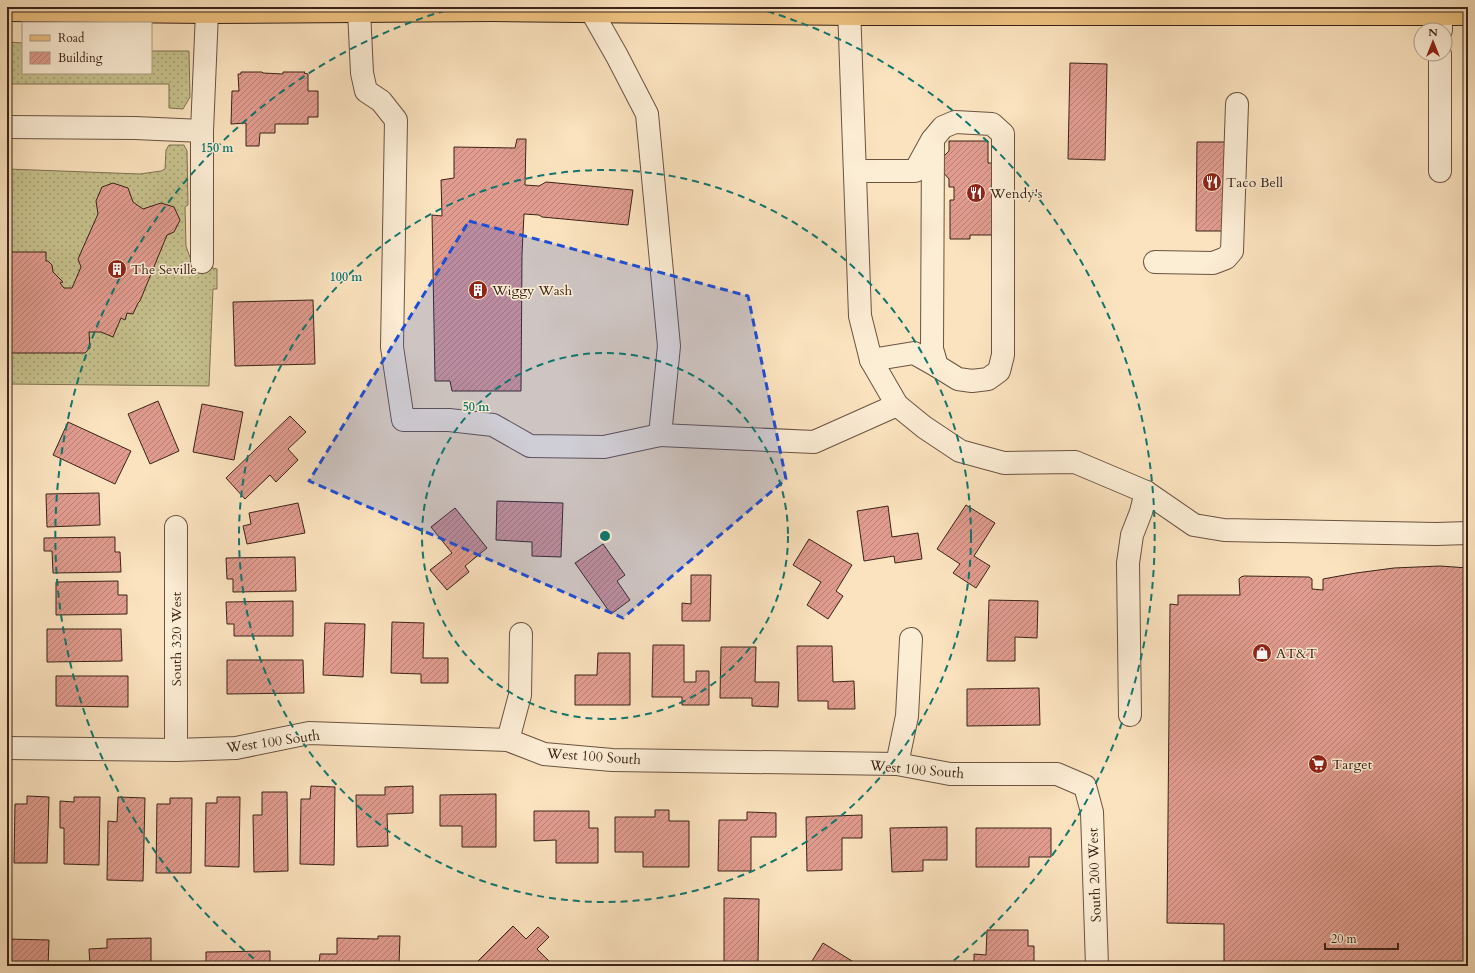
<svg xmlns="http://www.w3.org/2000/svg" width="1475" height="973" font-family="Cardo,serif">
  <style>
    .grass { fill: url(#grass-dots); stroke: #807252 }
    .building { fill: url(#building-hatch); stroke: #3a2317 }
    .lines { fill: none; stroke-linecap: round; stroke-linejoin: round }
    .minor-casing { stroke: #6a5341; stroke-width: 24 }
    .major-casing { stroke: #3a2317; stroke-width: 24 }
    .minor { stroke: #fcedd5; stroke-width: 22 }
    .major { stroke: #eec280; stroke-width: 22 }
    .marked { fill: #1d4ed8; fill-opacity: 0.2; stroke: #1d4ed8; stroke-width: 3; stroke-dasharray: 8 5; stroke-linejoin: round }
    .ring { fill: none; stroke: #0f766e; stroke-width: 2; stroke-dasharray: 7 5 }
    .labels { text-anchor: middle; stroke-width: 3; stroke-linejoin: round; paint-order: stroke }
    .poi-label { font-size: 14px; fill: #3a2317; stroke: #fcedd5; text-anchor: start }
    .street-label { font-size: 14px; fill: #3a2317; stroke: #fcedd5 }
    .centre { fill: #0f766e; stroke: #fcedd5; stroke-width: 2 }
    .ring-label { font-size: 12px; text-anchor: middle; font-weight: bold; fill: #0f766e; stroke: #fcedd5; stroke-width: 3; stroke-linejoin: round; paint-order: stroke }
  </style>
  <defs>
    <pattern id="grass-dots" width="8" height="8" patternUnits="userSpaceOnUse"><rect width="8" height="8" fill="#c6c18d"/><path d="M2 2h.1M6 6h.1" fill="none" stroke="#a29c72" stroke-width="1.8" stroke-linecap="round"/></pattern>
    <pattern id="building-hatch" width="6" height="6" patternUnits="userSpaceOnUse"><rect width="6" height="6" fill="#e19c8f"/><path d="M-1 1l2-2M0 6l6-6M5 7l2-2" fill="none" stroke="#b77f74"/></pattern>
  </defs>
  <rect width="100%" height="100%" fill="#fbe3bf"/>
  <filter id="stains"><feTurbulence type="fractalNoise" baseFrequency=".005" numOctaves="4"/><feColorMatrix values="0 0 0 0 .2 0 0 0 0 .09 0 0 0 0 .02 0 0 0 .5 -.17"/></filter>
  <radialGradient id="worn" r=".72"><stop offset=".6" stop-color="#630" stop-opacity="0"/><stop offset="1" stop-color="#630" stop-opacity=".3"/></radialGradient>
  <g class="grass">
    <path d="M7,42l16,1v30h128v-22h38l1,46 -7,12 -14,-1v-24h-162z"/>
    <path d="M169,145h15l3,6 1,54 -3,2 1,39 6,17 25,6v20h-4l-4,97 -202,-2v-215l133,5 21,-3 4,-2 1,-19z"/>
  </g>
  <g class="building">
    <path d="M1070,63l37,1 -2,96 -37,-1z"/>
    <path d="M241,72h21l1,1 20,1v-2h22l-1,1 4,1v17h10v26h-10v7h-33v9h-15l-1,13h-13v-23l-15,1 1,-33h7l-1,-17h3z"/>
    <path d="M517,139h9l-1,46 14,1 7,-4 87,8 -5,35 -86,-8 -3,-2 -15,-1 -2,40 -1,137h-69l-2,-10h-15l-3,-166 10,1 -1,-36 13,-2v-31l61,1z"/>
    <path d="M949,141h39v22h7l-2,72h-23v4h-20v-39h4v-13h-5v-8l-7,-8v-13l7,-7z"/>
    <path d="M1197,142h31l-1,80h-5v9h-26z"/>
    <path d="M113,183l15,5 5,14 10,7 18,-6 13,4 6,13 -6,12 -7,3 -27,66 -2,2 -5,11 -6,-1 -2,7 -4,-2 -8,19 -12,-5h-12l1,16 -5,5h-78v-101h39v9h2l4,4 1,7 10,10 -3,1 4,5h8l9,-21 -3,-8 20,-45 -2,-13 6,-14z"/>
    <path d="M313,300l2,64 -80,2 -2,-64z"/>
    <path d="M158,401l21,50 -29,13 -22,-50z"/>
    <path d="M202,404l41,8 -9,48 -41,-8z"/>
    <path d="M290,416l16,16 -18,17 10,11 -22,22 -6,-7 -25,24 -19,-21z"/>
    <path d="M68,422l63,29 -16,33 -62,-29z"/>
    <path d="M99,493l1,32 -53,2 -1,-33z"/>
    <path d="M497,501l66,2 -2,54 -29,-1v-14l-36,-2z"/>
    <path d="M298,503l7,30 -58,11 -4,-18 8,-2 -2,-11z"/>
    <path d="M966,505l29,18 -21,33 16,10 -14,22 -23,-15 7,-9 -23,-15z"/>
    <path d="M888,506l4,31 26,-4 4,26 -27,4 -1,-7 -30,5 -7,-50z"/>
    <path d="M455,508l32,40 -22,18 4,6 -22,18 -17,-20 22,-17 -21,-26z"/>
    <path d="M115,537v15h5l1,20 -68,1 -1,-22h-8v-13z"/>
    <path d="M809,539l43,26 -16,26 7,5 -15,23 -21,-14 14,-23 -28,-17z"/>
    <path d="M603,544l22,31 -8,6 13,19 -19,14 -36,-51z"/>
    <path d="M295,557l1,34 -63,1v-13h-6l-1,-21z"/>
    <path d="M1440,566l28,2v398h-244v-42l-57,-1 3,-319 8,1v-10h62l-1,-16 2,-2 3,-1 65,1 3,2v10l11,1v-11l33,-6 38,-5z"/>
    <path d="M691,575h20l-1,46h-28v-18l9,1z"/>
    <path d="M118,581v14h9v19l-71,1v-33z"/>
    <path d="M989,600l49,1 -1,37 -22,-1v24h-28z"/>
    <path d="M293,601v35h-59v-12h-7l-1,-22z"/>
    <path d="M392,622l32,1 -1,35h25v25h-27v-9l-30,-1z"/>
    <path d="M325,623l40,1 -2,53 -40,-2z"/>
    <path d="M47,629h74l1,32 -75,1z"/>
    <path d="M653,645h31v37h12v-11h13v34h-27v-8h-30z"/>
    <path d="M797,646h35l1,36 21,-1 1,28h-27v-8h-30z"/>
    <path d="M721,647h35l-1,35h24l-1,25 -26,-1v-8h-32z"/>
    <path d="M598,653h32v52h-55v-30h22z"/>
    <path d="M227,660h76l1,33 -77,1z"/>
    <path d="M56,676h72v31l-72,-1z"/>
    <path d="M1039,688l1,37 -73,1v-37z"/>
    <path d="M311,786l24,1 -1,78 -34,-1 1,-65h9z"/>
    <path d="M413,786v27l-26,1 1,32 -31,1 -1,-52h29v-8z"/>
    <path d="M262,792h25l1,79 -34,1 -1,-57h9z"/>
    <path d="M496,794v53h-34v-21h-22v-31z"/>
    <path d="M27,796l22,1 -2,66h-33l1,-59h12z"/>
    <path d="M74,797h26l-1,68 -35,-1v-36h-4v-27l14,1z"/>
    <path d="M118,797l27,1 -2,83 -36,-1 1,-59 9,1z"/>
    <path d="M217,797h23l-1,70 -34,-1 1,-63h11z"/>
    <path d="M170,798h22l-1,75h-35l1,-69h13z"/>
    <path d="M655,810h14v11h20v46h-46v-15h-28v-35h40z"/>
    <path d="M534,811h55v17h9v35h-42v-23l-22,1z"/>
    <path d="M747,812l29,1v24h-25v34h-33l1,-51h28z"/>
    <path d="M862,815v23h-20v32l-35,1 -1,-54z"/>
    <path d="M947,827v33h-24v11l-31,1 -2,-44z"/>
    <path d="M976,828h75v29h-22v10h-53z"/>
    <path d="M724,898l35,1 -1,65 -34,-1z"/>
    <path d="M513,926l13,13 12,-12 11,10 -12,12 17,17h-81z"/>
    <path d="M987,930h41v16h6v20h-60v-12l12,1z"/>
    <path d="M378,936h22l-1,28h27v2h-107l1,-12h17v-16l41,1z"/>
    <path d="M151,938v25l9,-1 1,4h-71l-1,-17 18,-1v-9z"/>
    <path d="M7,939l42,1 -1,26h-41z"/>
    <path d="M823,943l37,23h-51z"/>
    <path d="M270,951v15h-75l11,-1v-13z"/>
  </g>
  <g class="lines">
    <g class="minor-casing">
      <g id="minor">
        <path d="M849,7l11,309 11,44 26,45 27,22 36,24 44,12 71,-1 71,30 48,33 30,5 212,4 32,-1"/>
        <path d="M359,10l3,63 4,18 15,10 15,19 -4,227 11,73h46l44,5 37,21 74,1 56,-12 9,-89 -22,-232 -30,-58 -25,-44"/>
        <path d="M1441,30v-23"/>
        <path d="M955,122l37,2 11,10v221l-4,16 -11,8 -16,2 -14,-2 -21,-13 -5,-17 1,-210 10,-12z"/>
        <path d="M7,127l128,1 67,3"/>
        <path d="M856,171h59l17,-31"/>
        <path d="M1440,171v-117"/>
        <path d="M202,262v-131l5,-119 -1,-5"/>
        <path d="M1155,262l58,1 13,-5 6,-7 5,-147"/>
        <path d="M871,360l43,-7 23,13"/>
        <path d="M660,435l154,7 83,-37"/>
        <path d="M176,527v223"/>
        <path d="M1130,715l-2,-152 4,-28 9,-23 5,-20"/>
        <path d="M508,740l12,-45 1,-61"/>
        <path d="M7,748l169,2 60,-2 73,-15 199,7 36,14 68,6 285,4 53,10h107l28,12 7,26 5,154"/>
        <path d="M897,764l10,-48 4,-77"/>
      </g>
    </g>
    <g class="major-casing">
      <path id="major" d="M7,10l200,2 285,-2 357,4h619"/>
    </g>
    <use href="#minor" class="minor"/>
    <use href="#major" class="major"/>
  </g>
  <path class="marked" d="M469,221l279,75 38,183 -163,139 -314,-137z"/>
  <g class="ring">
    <circle cx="605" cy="536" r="183"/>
    <circle cx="605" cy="536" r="366"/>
    <path d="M263 966A549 549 0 0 1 454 8M756 8A549 549 0 0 1 947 966"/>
  </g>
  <defs>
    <g id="restaurant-disc" transform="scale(1)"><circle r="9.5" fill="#8f2418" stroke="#fcedd5"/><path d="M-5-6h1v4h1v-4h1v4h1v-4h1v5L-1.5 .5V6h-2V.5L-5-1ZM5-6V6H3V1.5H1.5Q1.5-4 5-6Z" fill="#fff"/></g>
    <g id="building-disc" transform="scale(1)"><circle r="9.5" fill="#8f2418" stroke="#fcedd5"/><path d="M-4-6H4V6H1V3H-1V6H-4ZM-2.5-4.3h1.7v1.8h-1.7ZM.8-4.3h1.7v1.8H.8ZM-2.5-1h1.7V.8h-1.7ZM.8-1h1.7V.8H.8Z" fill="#fff"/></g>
    <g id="shop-disc" transform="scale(1)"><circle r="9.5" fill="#8f2418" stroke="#fcedd5"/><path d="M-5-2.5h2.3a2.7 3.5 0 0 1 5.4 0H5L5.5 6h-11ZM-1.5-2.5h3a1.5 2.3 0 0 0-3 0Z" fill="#fff"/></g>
    <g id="supermarket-disc" transform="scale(1)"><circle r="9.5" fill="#8f2418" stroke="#fcedd5"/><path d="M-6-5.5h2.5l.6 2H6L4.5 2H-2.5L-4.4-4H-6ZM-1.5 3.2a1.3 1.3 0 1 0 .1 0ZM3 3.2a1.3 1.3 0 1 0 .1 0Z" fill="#fff"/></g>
  </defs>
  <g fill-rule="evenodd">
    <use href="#restaurant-disc" x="1212" y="182"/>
    <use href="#restaurant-disc" x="976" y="193"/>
    <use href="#building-disc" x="117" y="269"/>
    <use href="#building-disc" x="478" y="290"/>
    <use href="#shop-disc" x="1262" y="653"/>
    <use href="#supermarket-disc" x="1318" y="764"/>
  </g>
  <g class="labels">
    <g class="poi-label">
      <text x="1226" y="187">Taco Bell</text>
      <text x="990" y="198">Wendy's</text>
      <text x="131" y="274">The Seville</text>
      <text x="492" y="295">Wiggy Wash</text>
      <text x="1276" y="658">AT&amp;T</text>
      <text x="1332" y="769">Target</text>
    </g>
    <g class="street-label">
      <text transform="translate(176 639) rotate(-90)" y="5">South 320 West</text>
      <text transform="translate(273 741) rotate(-8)" y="5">West 100 South</text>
      <text transform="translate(594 756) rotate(4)" y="5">West 100 South</text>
      <text transform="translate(917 769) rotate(5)" y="5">West 100 South</text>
      <text transform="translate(1094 875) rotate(-92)" y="5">South 200 West</text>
    </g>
  </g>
  <circle cx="605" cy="536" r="6" class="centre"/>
  <g class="ring-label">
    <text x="217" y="152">150 m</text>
    <text x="346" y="281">100 m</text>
    <text x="476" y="411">50 m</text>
  </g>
  <rect width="1475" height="973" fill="none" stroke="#fbe3bf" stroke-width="24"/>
  <rect x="8" y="8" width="1459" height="957" fill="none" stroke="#3a2317" stroke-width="2"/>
  <rect x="12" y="12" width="1451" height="949" fill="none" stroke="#3a2317"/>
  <rect x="22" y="22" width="130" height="52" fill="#fcedd5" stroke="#ae9c89"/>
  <rect x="30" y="35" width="20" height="6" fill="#eec280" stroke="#ae9c89"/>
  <text x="58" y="42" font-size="12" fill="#3a2317">Road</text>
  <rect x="30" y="52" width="20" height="12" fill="url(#building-hatch)" stroke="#ae9c89"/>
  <text x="58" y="62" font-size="12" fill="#3a2317">Building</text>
  <g transform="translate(1433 42)"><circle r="19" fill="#fcedd5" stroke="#ae9c89"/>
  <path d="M0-3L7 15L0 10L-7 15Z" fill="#8f2418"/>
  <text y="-6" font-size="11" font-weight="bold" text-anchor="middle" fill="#3a2317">N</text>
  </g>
  <path d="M1325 943v6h73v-6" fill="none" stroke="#3a2317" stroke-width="2"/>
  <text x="1331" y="943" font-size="12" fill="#3a2317" stroke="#fcedd5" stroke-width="3" paint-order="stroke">20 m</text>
  <rect width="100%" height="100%" filter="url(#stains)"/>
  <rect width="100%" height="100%" fill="url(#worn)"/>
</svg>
